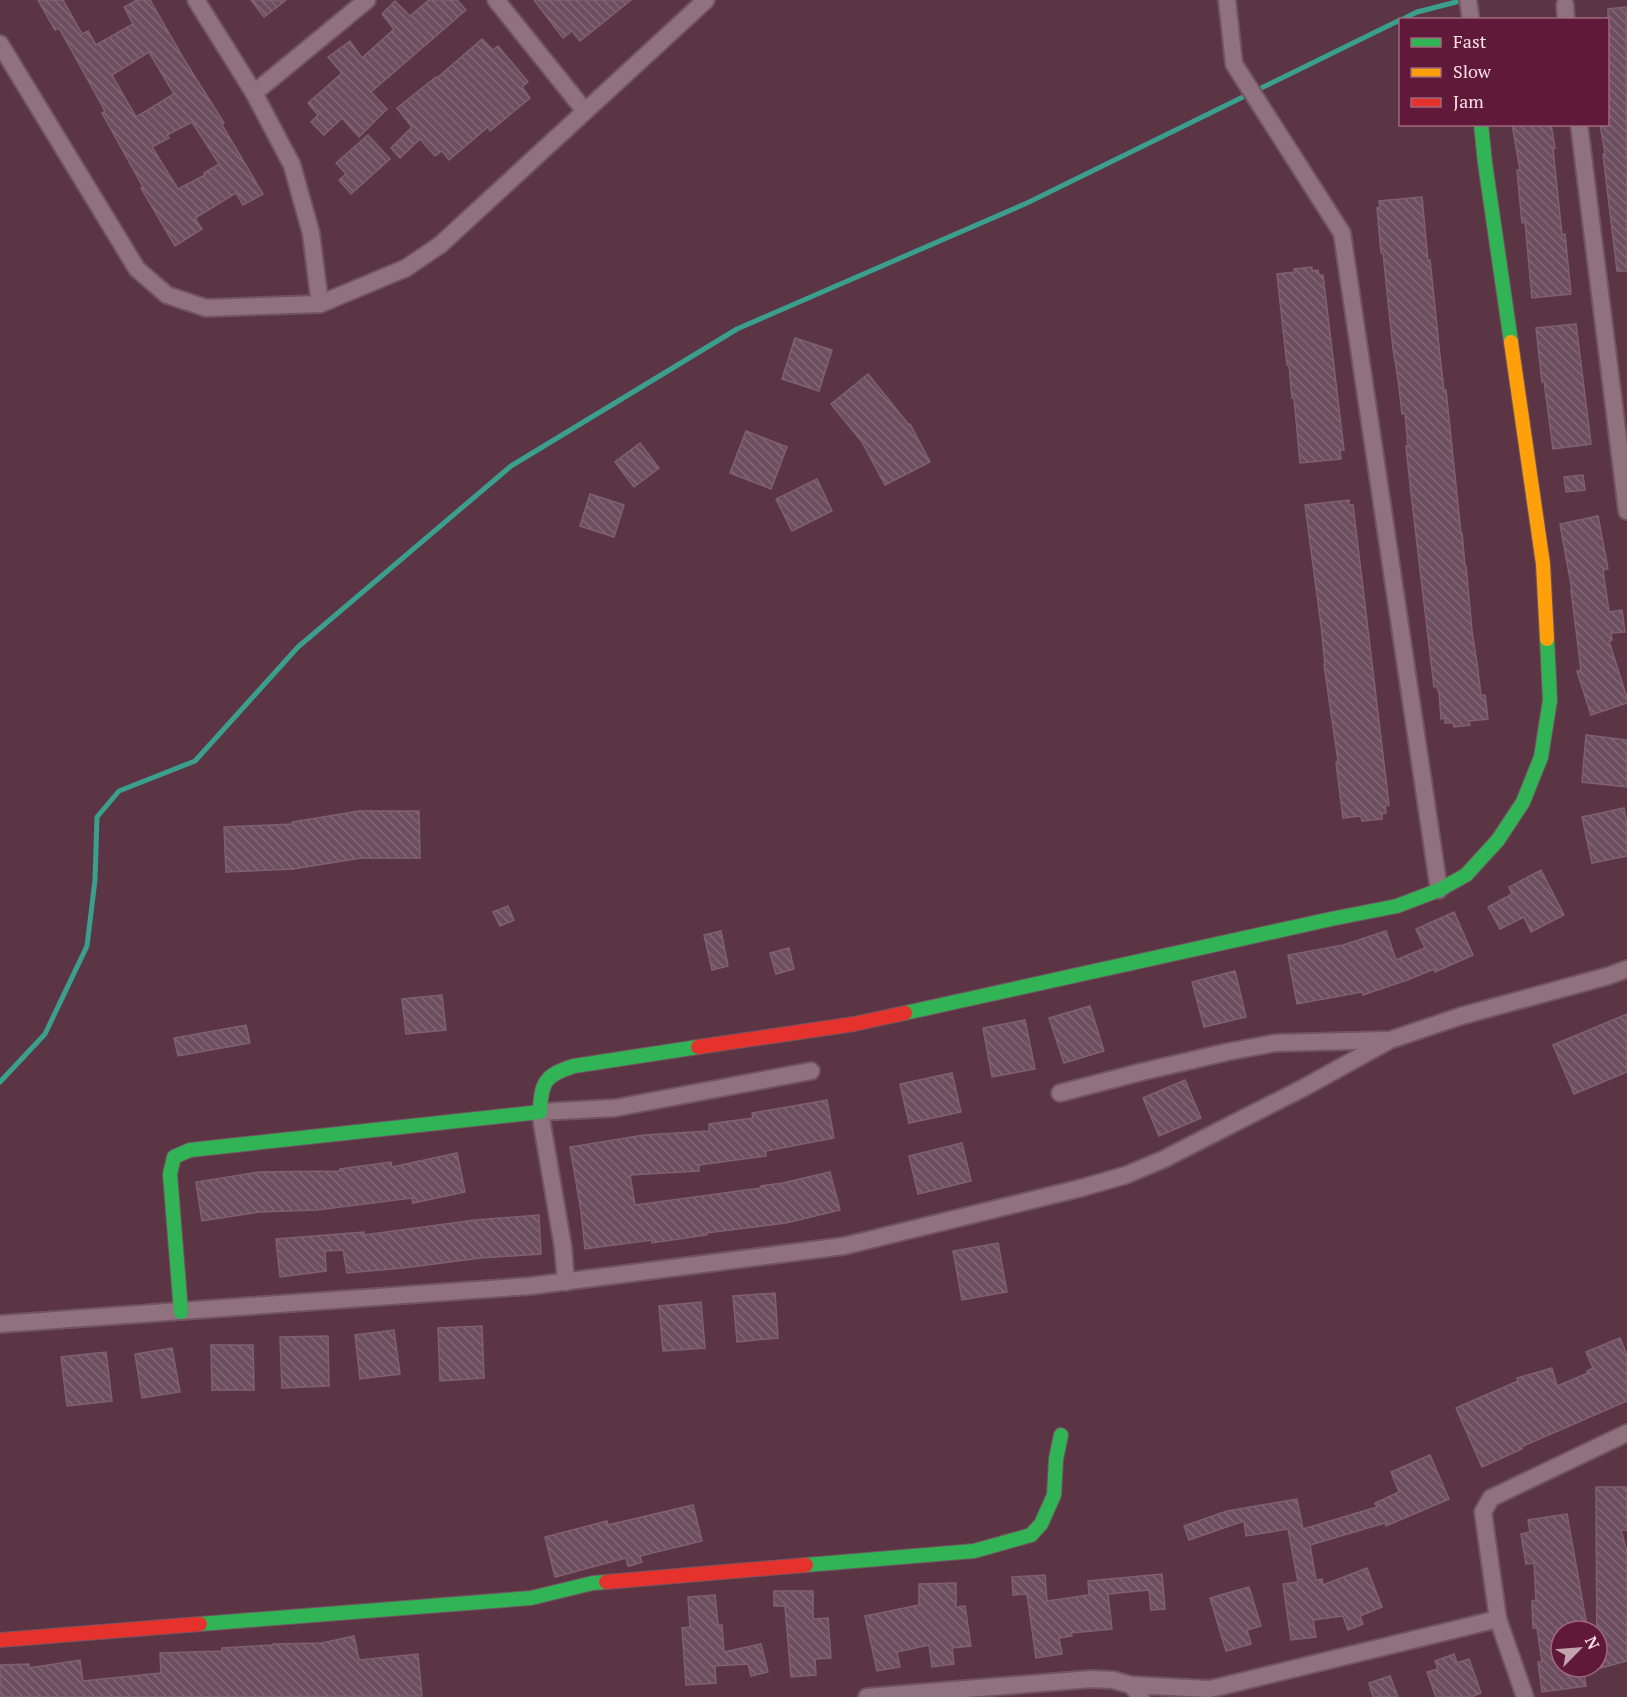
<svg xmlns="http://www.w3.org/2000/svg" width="1627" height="1697" font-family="'PT Serif',serif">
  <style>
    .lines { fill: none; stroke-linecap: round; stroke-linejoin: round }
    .stream { stroke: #3a9f8d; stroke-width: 5 }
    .building { fill: url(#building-back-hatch); stroke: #7f6071; stroke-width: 1.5; fill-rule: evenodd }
    .street-casing { stroke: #725460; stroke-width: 20 }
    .fast-casing { stroke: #725460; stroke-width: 16 }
    .slow-casing { stroke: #725460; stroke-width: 16 }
    .jam-casing { stroke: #725460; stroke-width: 16 }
    .street { stroke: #8f727d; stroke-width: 16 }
    .fast { stroke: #30b455; stroke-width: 14 }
    .slow { stroke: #ff9f0a; stroke-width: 14 }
    .jam { stroke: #e5322d; stroke-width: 14 }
  </style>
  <defs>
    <pattern id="building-back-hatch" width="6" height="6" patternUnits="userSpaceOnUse" patternTransform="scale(1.5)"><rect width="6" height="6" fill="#6c4e5e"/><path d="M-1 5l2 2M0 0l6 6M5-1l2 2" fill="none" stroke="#826775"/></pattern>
  </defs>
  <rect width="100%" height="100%" fill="#5c3545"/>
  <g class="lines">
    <g class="stream">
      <path d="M1401,20l16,-8 47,-12"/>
      <path d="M0,1082l45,-48 42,-88 8,-66 2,-63 22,-26 76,-30 103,-114 213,-181 226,-137 290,-126 373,-183"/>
    </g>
  </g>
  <g class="building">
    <path d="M38,0h25l19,34 6,-3 8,14 37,-21 -9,-17 13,-7h13l35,61 39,62 -2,2 41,69 -20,11 -7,-12 -41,25 7,11 -27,17 -34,-58 2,-1 -41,-74 3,-2 -46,-83 -4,2zM149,52l25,42 -38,23 -24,-42zM192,122l27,42 -15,9 1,2 -27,14 -26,-42 17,-9 -2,-3z"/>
    <path d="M251,0h35l-22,17z"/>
    <path d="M429,0h28l9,10 -95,82 16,17 -28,28 -17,-19 -18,17 -13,-13 7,-7 -10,-12 34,-30 -14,-16 22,-16 12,17 32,-29 -12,-15 13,-13 15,15z"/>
    <path d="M534,0h97l-51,41 -8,-10 -9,7z"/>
    <path d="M1626,7l1,264h-10l-14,-117h2l-5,-30h8v-115z"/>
    <path d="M482,39l11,11 5,-4 30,36 -6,5 8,11 -40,33 -2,-4 -39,33 -7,-9 -7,5 -15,-17 -20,19 -9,-10 21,-21 -15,-19 39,-31 1,1z"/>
    <path d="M1512,124h39l4,24 -2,1 9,86 3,-1 6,60 -39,4 -7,-76 -3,1 -5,-53h3z"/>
    <path d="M368,135l22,24 -39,35 -12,-14 7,-6 -10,-11z"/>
    <path d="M1422,197l6,64 2,-1 10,96 4,34h2l15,143h1l3,33h1l6,65 5,32 4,32h4l3,24 -19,2 1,4 -16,2 -1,-4h-8v-5l-4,1 -2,-28h-1l-1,-5 -3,1 -23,-194 -5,-47h2l-3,-32h-3l-4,-35 -5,-30 -10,-96h-2l-4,-45 3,-1 -1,-6z"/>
    <path d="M1312,267v4l6,-1 1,5h4l21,175h-4l1,9 -41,4 -6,-65h-2l-3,-33h-2l-10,-91 18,-2 -1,-3z"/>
    <path d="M1576,324l15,120 -38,5 -9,-68 -2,1 -6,-54z"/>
    <path d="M795,338l37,12 -13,41 -37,-12z"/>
    <path d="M868,374l41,51 1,-1 20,38 -45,23 -23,-43 -31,-38z"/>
    <path d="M746,431l41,16 -16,42 -41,-16z"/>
    <path d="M640,443l19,25 -25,19 -19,-25z"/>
    <path d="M1583,475l2,15 -19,2 -2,-15z"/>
    <path d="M817,479l15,32 -40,20 -16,-32z"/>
    <path d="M590,494l34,11 -10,32 -34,-11z"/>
    <path d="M1349,500v5h4l36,300 -4,1 1,7h-4v6l-20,2 -1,-5 -18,2 -7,-56 2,-1 -14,-96h1l-4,-40 -16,-120z"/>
    <path d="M1598,516l10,53 -5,1 6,42 13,-2 3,22 -14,1 1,7 -3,1 18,57v5l-36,12 -14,-44 4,-1 -10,-80h1l-12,-66z"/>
    <path d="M1586,735l41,5v47l-45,-5z"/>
    <path d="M1624,808l3,17v31l-35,7 -10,-46z"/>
    <path d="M359,811h60l1,47h-59l-68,11 -67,3 -2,-45 69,-3 -1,-2z"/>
    <path d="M1541,870l23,45 -33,17 -7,-15 -24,12 -12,-22 24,-13 -3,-7z"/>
    <path d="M508,906l6,14 -14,6 -7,-14z"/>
    <path d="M1454,912l19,43 -38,17 -1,-3 -24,10 -47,16 -1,-3 -65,12 -9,-49 55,-10 43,-14 10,29 29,-12 -9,-19z"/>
    <path d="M721,931l7,35 -16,4 -8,-35z"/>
    <path d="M789,948l5,21 -18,5 -6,-21z"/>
    <path d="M1235,971l11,46 -42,10 -12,-45z"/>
    <path d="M442,995l4,35 -40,4 -4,-35z"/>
    <path d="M1090,1006l14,45 -40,12 -15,-45z"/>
    <path d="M1627,1014v58l-53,22 -21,-49z"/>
    <path d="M1025,1020l10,49 -43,8 -9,-49z"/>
    <path d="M246,1025l4,18 -72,13 -4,-18z"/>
    <path d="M952,1073l9,39 -52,11 -9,-39z"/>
    <path d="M1185,1080l16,38 -42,18 -16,-38z"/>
    <path d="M827,1100l7,38 -68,13v5l-67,9v6l-69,4 5,30 126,-17v-2l22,-3 47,-11 10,38 -54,13 -80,10 1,2 -55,8v-3l-67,9 -4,-38 -11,-64 74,-12 65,-4v-7l44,-6 -1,-5z"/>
    <path d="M962,1143l9,38 -53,13 -9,-38z"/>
    <path d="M457,1153l8,39 -52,11 -1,-5 -95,12 -58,2 -57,9 -6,-39 63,-10 81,-1v-2l51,-7 1,5z"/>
    <path d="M539,1215l2,39 -60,4 -78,10 -56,5 -4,-23 -18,1 1,20 -46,6 -4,-38 88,-7v3l111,-15z"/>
    <path d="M998,1243l9,49 -45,8 -9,-49z"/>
    <path d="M775,1293l3,45 -41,4 -4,-46z"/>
    <path d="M701,1302l4,46 -42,3 -4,-45z"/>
    <path d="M482,1326l2,52 -44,3 -2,-53z"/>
    <path d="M394,1330l6,44 -40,5 -5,-44z"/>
    <path d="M328,1336l1,50 -47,2 -2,-51z"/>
    <path d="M1620,1338l7,17v46l-106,46 1,2 -40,18 -26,-59 62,-27 -1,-3 35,-10 5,18 31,-13 -1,-2 6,-3 -7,-16z"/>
    <path d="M211,1345h42l1,45h-42z"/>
    <path d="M172,1348l8,44 -38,6 -7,-44z"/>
    <path d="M106,1352l6,49 -45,5 -6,-49z"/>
    <path d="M1430,1455l19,44 -63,27 -1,-3 -75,22 6,35 6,-1 1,6 44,-17 15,39 -22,9 3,8 -15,6 -5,-14 -30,4 3,17 -25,3 -8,-56 15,-2 -10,-53 -42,7 -2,-15 -55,19 -5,-14 43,-15 70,-12 6,30 74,-22 -2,-4 24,-11 -8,-20z"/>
    <path d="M1596,1487h30l1,4v39h-6l6,22v109l-30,8z"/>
    <path d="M693,1505l9,36 -62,15 2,6 -12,4h-2l-2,-8 -71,19 -10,-40 62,-16 1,4z"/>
    <path d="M1567,1514l20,112 -26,1v40h22l3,19 -44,6 -4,-30h4l-5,-34h-4l-1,-27 4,-1 -2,-37 -8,1 -5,-30 9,-2 -2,-12z"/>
    <path d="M1162,1574l3,35 -14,1 -2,-20 -41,4 4,35 -41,4 1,3 -13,2 3,16 -26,4 -9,-64 -14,1 -1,-18 33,-2 2,26 42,-6 -1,-14z"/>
    <path d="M956,1583v24l9,-1 6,40 -19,2 2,16 -22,3 -3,-22 -32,7 3,15 -23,4 -12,-55 54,-11v-21z"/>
    <path d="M1249,1587l12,39 -14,4 4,14 -25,7 -16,-53z"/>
    <path d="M774,1591h39v28l15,-1 3,40 -16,1 1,16 -25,2 -6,-71h-11z"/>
    <path d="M715,1595l3,30h4l2,27 37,-8 7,28 -17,4 -3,-12 -33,2 1,17 -30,2 -4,-57 8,-1 -2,-30z"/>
    <path d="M354,1636l5,24 59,-6 4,42 -422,1v-32l29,-1v4l51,-8 3,21 78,-8 -1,-20 62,-2v-3l51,-3v-1l49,-1z"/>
    <path d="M1454,1654l3,9 12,-4 12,34 -10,4h-35l-9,-25 11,-3 -3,-8z"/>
    <path d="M1390,1676l8,21h-25l-4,-14z"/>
  </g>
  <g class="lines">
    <g class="street-casing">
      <g id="street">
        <path d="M196,0l58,93 38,72 19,68 9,71"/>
        <path d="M496,0l89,111"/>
        <path d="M1227,0l7,64 108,169 97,657"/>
        <path d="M1468,0l3,20"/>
        <path d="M1565,5l1,15"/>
        <path d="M0,44l137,225 30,26 39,13 114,-4 86,-36 34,-23 266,-245"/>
        <path d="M254,93l113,-93"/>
        <path d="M1579,124l48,387"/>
        <path d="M1060,1093l81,-21 86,-20 48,-9 111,-3"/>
        <path d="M566,1282l-3,-35 -23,-135 75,-4 196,-37"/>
        <path d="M0,1324l530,-38 314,-40 237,-58 45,-13 38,-16 141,-72 85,-47 71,-24 147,-40 19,-7"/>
        <path d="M1131,1685l78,4 14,-3 275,-67"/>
        <path d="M867,1697l224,-18 22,1 18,5 10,12"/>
        <path d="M1525,1697l-27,-78 -15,-107 8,-14 136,-65"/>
      </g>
    </g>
    <g class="fast-casing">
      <g id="fast">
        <path d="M1481,124l4,39 26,179"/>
        <path d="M905,1013l426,-94 66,-13 42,-16 27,-15 32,-35 25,-38 18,-45 9,-57 -3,-61"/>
        <path d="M181,1312l-11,-138 4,-17 16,-7 350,-38c1,-30 5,-37 34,-46l124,-19"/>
        <path d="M806,1565l168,-14 57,-16 10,-11 13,-29 2,-36 5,-24"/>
        <path d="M200,1624l331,-26 62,-15 13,-1"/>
      </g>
    </g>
    <g class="slow-casing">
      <path id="slow" d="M1511,342l32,222 4,75"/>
    </g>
    <g class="jam-casing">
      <g id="jam">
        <path d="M698,1047l156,-23 51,-11"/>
        <path d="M606,1582l200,-17"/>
        <path d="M0,1640l200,-16"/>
      </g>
    </g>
    <use href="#street" class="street"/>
    <use href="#fast" class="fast"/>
    <use href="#slow" class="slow"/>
    <use href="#jam" class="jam"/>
  </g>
  <rect x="1399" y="18" width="210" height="108" fill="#601938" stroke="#9e687e" stroke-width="1.5"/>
  <rect x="1411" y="38" width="30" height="9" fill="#30b455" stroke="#9e687e" stroke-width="1.5"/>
  <text x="1453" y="48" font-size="18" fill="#fbdfe7">Fast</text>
  <rect x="1411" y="68" width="30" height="9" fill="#ff9f0a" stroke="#9e687e" stroke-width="1.5"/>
  <text x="1453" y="78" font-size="18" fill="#fbdfe7">Slow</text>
  <rect x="1411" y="98" width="30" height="9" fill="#e5322d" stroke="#9e687e" stroke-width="1.5"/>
  <text x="1453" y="108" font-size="18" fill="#fbdfe7">Jam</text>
  <g transform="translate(1579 1649) rotate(65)"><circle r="28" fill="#601938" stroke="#9e687e" stroke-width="1.5"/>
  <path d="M0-4.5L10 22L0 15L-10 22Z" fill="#c3a4ae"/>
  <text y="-9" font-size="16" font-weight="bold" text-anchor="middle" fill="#fbdfe7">N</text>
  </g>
</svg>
